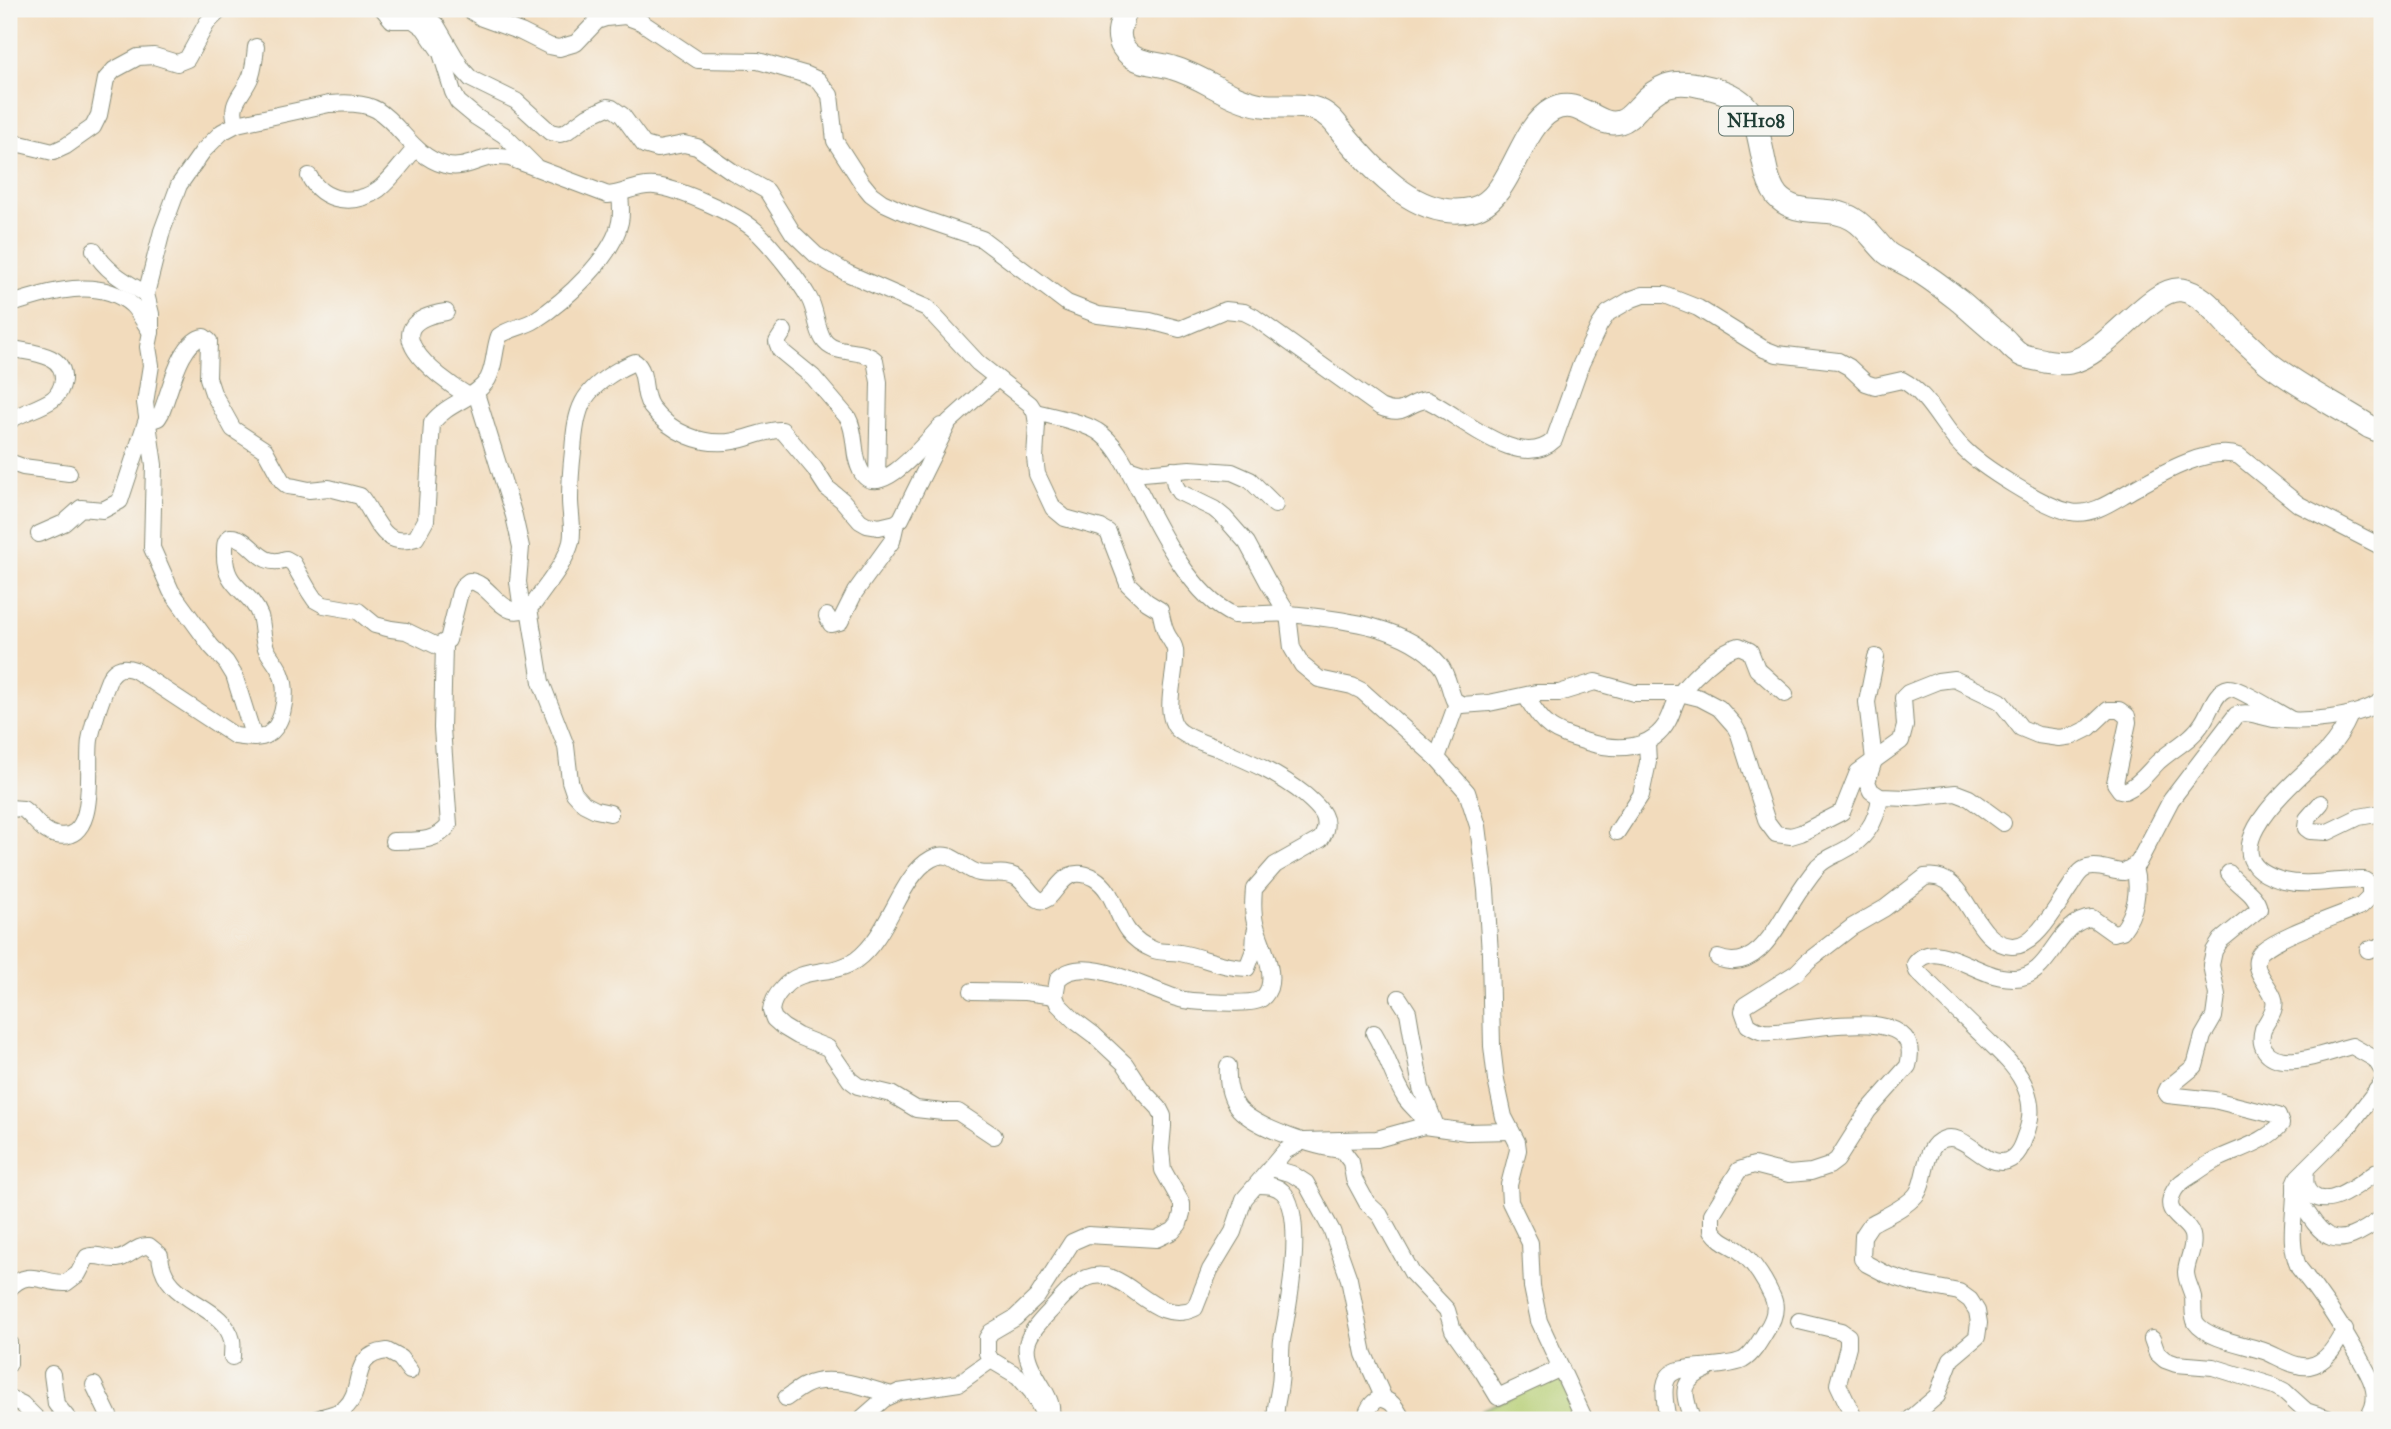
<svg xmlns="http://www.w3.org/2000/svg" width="2391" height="1429" font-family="'IM FELL Great Primer',serif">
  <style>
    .green { fill: #b5cd72; stroke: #6a8553; stroke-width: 2 }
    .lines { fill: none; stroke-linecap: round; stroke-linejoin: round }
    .minor-casing { stroke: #888c78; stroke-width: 18 }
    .highway-casing { stroke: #888c78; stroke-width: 25 }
    .minor { stroke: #fff; stroke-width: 16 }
    .highway { stroke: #fff; stroke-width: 23 }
    .labels { text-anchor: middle; stroke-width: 5; stroke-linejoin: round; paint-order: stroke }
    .shield { fill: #f6f6f2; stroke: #60746d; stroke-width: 2 }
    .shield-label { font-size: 18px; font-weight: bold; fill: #1f3d34 }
  </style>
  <rect width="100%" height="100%" fill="#f6f6f2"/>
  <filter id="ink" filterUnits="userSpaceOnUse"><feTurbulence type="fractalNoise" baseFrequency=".0143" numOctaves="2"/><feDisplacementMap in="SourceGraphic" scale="14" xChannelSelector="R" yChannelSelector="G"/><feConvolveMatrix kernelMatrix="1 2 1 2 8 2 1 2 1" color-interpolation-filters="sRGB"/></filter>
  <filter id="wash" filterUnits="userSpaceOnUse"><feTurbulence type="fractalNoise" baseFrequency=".00686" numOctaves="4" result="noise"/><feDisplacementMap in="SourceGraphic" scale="28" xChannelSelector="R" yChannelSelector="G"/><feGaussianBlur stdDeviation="1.57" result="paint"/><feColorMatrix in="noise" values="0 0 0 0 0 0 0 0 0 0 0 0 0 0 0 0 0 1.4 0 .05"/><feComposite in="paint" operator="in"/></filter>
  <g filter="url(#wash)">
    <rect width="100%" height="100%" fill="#f2dbbc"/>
    <path class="green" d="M1560,1376l19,44h-93l-5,-10z"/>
  </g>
  <g filter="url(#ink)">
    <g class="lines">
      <g class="minor-casing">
        <g id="minor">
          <path d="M383,9l9,11h21l11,8 17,25 12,39 5,10 18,15 28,18 30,30"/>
          <path d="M418,9l19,17 25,43 9,10 45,22 34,31 10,2 6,-2 22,-16 20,-9 4,1 10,7 22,30 14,4 26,-5 13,3 36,25 34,19 26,42 23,22 31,18 80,35 51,55 52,41 5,8 2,12 -2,34 2,16 16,34 12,10 36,10 7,4 20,52 19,18 13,8c2,8 3,18 8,26 3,5 6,8 7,14 3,23 -16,67 6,82 11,8 26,12 39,17 31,13 59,25 85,46 15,13 28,24 16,44l-46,26 -21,24c-1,12 -2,25 2,37 5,19 19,42 13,62 -2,5 -5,10 -10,12 -10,5 -62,2 -75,0 -31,-6 -98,-50 -126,-21l-3,17 3,8 16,16 20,15 31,29 17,26 17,18 4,8v10l-2,23 2,21 19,34v9l-3,11 -6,7 -17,8 -68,-4 -16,7 -35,55 -22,21 -24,14 -4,6v15l4,7 27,16 14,16 15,28"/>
          <path d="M468,9l14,9 39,14 28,14 10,2 17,-5 21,-22 9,-3 19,-2 16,6 57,38 60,1 49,14 11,5 12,15 5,46 27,42 9,11 11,8 24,11 76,26 85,64 31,12 52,6 30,8 45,-19 19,2 10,5 126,90c26,11 26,-5 47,-7 33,15 93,73 127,40l27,-76 18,-38 9,-13 24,-14 11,-4h22l33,13 66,41 13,5 61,7 11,6 17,16 9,3 27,-6c27,14 39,46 60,67 18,19 84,61 109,65 19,4 39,-9 54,-18 29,-16 81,-49 114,-38l59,48 84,43"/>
          <path d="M237,124c-9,-22 6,-28 14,-48 3,-9 4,-19 5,-29"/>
          <path d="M9,147l11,-3 33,8 13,-6 27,-19 6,-12 7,-36 8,-9 24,-13 16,-1 23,7 10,-4 20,-36 14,-14"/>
          <path d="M309,176c14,27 47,30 70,13 14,-11 25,-28 37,-41"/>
          <path d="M94,250c11,21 32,32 52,44"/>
          <path d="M9,305c37,-12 89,-30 123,0 7,7 13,19 19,27"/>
          <path d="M446,312c-77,12 -11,64 21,83"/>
          <path d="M784,331l-7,11 3,8 33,27 35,41c9,16 4,37 13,53 17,33 67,-32 80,-45"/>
          <path d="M9,348c20,5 56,4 54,32 -1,7 -4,14 -10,19 -12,9 -31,13 -44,22"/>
          <path d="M476,393l38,123 7,31 -3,35 4,28"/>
          <path d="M1035,412c20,5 44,9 62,19 21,13 32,41 43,61 19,38 53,106 94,123 18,1 37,-3 55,-1 48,5 117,10 151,51 8,10 9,24 14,35l8,5 27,-2 47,-10h23l36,-11 39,11h46l20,5 19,10 15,17 5,9 28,88 9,12 15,2 10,-3 41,-21 16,-40 43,-31 4,-15 -2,-28 5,-5 30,-12 16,-2 46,22 21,27 17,7 21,3 14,-2 16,-8 19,-18h11l8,6 1,6 -13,61 5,7 5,1c14,-6 23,-19 33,-29 14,-13 35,-23 45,-40 7,-10 12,-32 26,-34 9,-1 51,26 63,32"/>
          <path d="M9,462l14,5 46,6"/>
          <path d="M1128,468l15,5 47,-4 42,3 18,8 25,25"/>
          <path d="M1172,470l3,15 4,7 35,17 11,9 22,25 21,39 20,32 4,34 10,17 17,14 33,7 10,5 75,67"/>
          <path d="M39,534l25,-11 17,-15 22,2 17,-9 26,-79 12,-4 3,-5c9,-20 19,-73 43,-76l5,4 -1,37 5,15 20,36 32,21 17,31 6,5 7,1 14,3 20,-2 31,8c17,20 21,54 56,42l10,-18 6,-97c16,-21 45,-25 56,-44 7,-13 6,-30 11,-43 11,-8 25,-9 36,-16 29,-18 78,-63 85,-98 2,-9 1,-18 0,-27"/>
          <path d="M529,608l12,74 25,64 4,35 4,12 10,11 12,6 14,3"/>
          <path d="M827,616l4,8 9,-2 15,-30 37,-51 4,-18"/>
          <path d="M1876,657l-9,45 7,58 -7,22 4,9 9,6 28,1 48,-5 13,5 34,25"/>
          <path d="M1526,696c18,32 27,36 61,46 29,9 65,9 81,-21 5,-9 7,-21 13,-29 13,-16 38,-41 58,-46l11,5 7,18 28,25"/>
          <path d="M1457,703l-20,55 30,34 11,34 8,64 4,64 2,92 4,34 8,37 13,25 1,8 -9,35 1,17 20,41 2,44 7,34 46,99"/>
          <path d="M2350,715c-6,14 -13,25 -23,36 -26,26 -131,107 -43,130 25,6 54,-2 80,-1l6,4v13l-9,9c-25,11 -81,29 -99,45 -16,16 8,33 12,48 3,11 -7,21 -11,30 -2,7 -3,14 2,21 16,23 65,1 87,-4l23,13 7,11"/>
          <path d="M254,738l-20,-63 -8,-13 -15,-16 -40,-55 -19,-43 2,-83 -9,-62 6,-38 -3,-18 3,-15v-18l-5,-20 16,-63 17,-46 24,-34 19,-19 15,-8 92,-20c14,-1 35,-2 48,6 24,15 36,46 68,55 15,5 29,-4 43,-7 7,-2 14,-1 22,0l98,37c16,-1 30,-11 47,-9 25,3 82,28 101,45 16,15 43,49 53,67 7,12 7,29 14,41 11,18 38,8 52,21l4,22 -2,98"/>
          <path d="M2321,803l-14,16 -1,9 4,3 18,1 31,-15 23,-4"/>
          <path d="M9,808l14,1c11,8 18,23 33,26 44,9 30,-71 34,-95 4,-22 12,-43 20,-63 7,-10 14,-11 25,-7l100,66c9,1 17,3 27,1 21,-5 27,-44 20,-61 -3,-11 -12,-18 -16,-28 -4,-10 -3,-22 -6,-32 -10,-27 -37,-27 -35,-65 0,-6 0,-10 5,-14 22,-1 28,33 56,22l7,4 16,28 6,9 9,5 34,6 17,14 16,4 15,2 31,15 11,-6 12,-48 4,-7 5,-4c24,1 35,49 66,21 12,-18 30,-38 36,-60 3,-13 -1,-29 -1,-42 0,-17 1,-32 3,-49 3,-43 8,-60 47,-82 6,-3 9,-5 15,-7 13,10 6,31 16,45 19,25 51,40 83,34 16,-3 33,-12 48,-11l32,38 13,20 15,12 18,21 7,4 12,2 17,-4 5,-4 48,-97 48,-43"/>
          <path d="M1617,832l24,-37 7,-33 -1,-18"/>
          <path d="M393,841c20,-1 42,3 56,-16l-7,-97 2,-83"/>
          <path d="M2229,873c9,13 27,20 30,36l-38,31 -7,11 -3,14 6,30 -3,22 -11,19 -8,30 -27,22 -2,4 2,3 46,5 64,16 3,8c-14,18 -45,26 -65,36 -8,4 -15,9 -22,14 -8,5 -16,9 -20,17 -14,24 14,28 18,44 3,13 -5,24 -6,37 0,9 5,16 7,25 1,9 -1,19 3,26 11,16 51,22 68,28 14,5 30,17 45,15 18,-3 28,-22 36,-37"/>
          <path d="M2368,950l14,-4"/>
          <path d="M1718,958c36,15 57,-27 72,-52 8,-13 18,-28 28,-40 7,-7 15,-10 23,-14 23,-11 36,-30 39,-55"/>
          <path d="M972,991l53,1 30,4"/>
          <path d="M1399,998l9,14 13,76 15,38"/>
          <path d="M1374,1033c13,21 19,46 32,66 7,10 16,13 18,27"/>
          <path d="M1228,1066c-1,15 1,31 11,43 18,19 77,39 103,41l9,12 3,17 13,24 13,12 32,58 35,37 6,20 30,42 15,25 63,-29"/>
          <path d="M2382,1083l-32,42 -44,44c-1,10 -2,20 6,26 20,16 53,-17 70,-26"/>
          <path d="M994,1136l-36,-24h-15l-27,-3 -25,-15 -33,-8 -8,-6 -22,-32 -30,-12 -15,-9 -9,-8 -3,-8c1,-9 5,-16 12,-23 19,-23 50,-11 73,-28 34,-25 44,-84 75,-101 21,-12 30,10 48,14 13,3 24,-3 37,4 9,5 14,17 22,22 17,10 20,-40 56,-21 20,12 21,36 34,53 6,8 16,15 26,19 8,3 17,1 26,3 23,4 43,15 67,15l7,-18 1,-18"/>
          <path d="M1272,1168l20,6 14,9 26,48 17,48 15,75 20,45"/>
          <path d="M2306,1169l-8,8 -3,7c1,28 -8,58 4,84 23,28 41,55 59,87 6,12 14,22 16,35 2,11 -1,23 -9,30"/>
          <path d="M1258,1185c9,0 18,0 25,7 23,24 5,118 -1,148 -2,14 0,29 -2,43 -1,12 -6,25 -4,37"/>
          <path d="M2295,1194c30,47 37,60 87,24"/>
          <path d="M9,1289c20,-22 34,-5 57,-6l12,-9 9,-17c11,-4 19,3 30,2 12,-1 19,-14 32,-13l11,9c3,49 63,47 72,85 1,5 0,12 0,17"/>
          <path d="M1799,1321l42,10 7,5v10l-10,38 17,36"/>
          <path d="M2152,1339l5,14 8,7 11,4 37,3 61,19 10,5 22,20 27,9"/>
          <path d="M9,1343v21"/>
          <path d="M52,1374l4,30 13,16"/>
          <path d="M94,1385l17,35"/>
          <path d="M9,1398l13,6 16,16"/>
          <path d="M786,1398c9,-6 18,-14 29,-16 25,-5 53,6 76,13"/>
          <path d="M1051,1418c2,-12 -2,-19 -8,-30 -23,-38 -23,-46 8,-78 10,-11 23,-27 36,-32 39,-16 64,51 108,30l15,-38 23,-38 11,-33 41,-48 19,-10 73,-2 47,-13 43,6 44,-1"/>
          <path d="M315,1420c9,-5 22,-5 30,-12 21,-19 3,-53 42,-57l13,7 10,13"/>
          <path d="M860,1420l24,-21 15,-7 60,-9 32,-23"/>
          <path d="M1365,1420c2,-10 10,-27 23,-19 7,3 11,13 15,19"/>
          <path d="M1668,1420c-12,-59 7,-49 54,-55 7,-1 15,-2 21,-5 10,-6 17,-19 23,-29 7,-10 12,-23 6,-35 -7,-15 -18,-33 -31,-44 -11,-9 -19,-8 -29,-22v-16l27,-44 15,-5 35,9 22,-2 18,-6 8,-6 31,-49 40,-45c19,-70 -114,-30 -145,-34 -5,-1 -10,-4 -15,-7l-5,-14 2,-6 51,-32 12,-12 44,-34 33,-19 40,-31c45,-7 44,66 87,69 23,2 46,-42 58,-59 4,-6 9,-17 17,-19 12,-4 25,4 37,4l14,-9 33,-63 65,-85c12,-5 25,2 38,4 32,4 80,0 108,-18"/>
          <path d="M1692,1420c-8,-26 -14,-38 15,-51"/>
          <path d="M1909,1420l28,-24 14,-37 26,-22 2,-14 -2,-12 -7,-11 -11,-8 -46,-9 -25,-8 -21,-11 -5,-5 1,-23 8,-12c14,-8 34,-16 45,-29 12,-15 6,-49 28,-56 23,-7 39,29 63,22 11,-4 15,-16 18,-25 7,-16 7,-32 1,-47 -8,-22 -28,-38 -44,-54 -22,-21 -44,-43 -65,-64l-2,-7c16,-24 53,3 73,9 7,3 18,5 26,5 38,0 42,-57 78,-60l21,15 9,-2c14,-18 18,-42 12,-64"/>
        </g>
      </g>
      <g class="highway-casing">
        <path id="highway" d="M1126,9c-4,13 -11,25 -3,38 11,18 32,15 50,21 32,9 56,32 89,37 18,3 40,-2 56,5 14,6 19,16 28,27 31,36 74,85 127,72 39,-10 45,-80 79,-99 27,-15 45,19 68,12 8,-2 13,-9 19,-15 19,-22 34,-28 63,-21 55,11 53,34 63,80 2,11 6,22 12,30 21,23 52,8 76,23 14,8 22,23 34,34 9,7 19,10 28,16 16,9 32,22 46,33 14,12 28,25 43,37 5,5 11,13 18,16 6,3 17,4 23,6 8,1 17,3 25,1 38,-7 81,-77 112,-72 24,4 38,29 55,44 10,9 20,19 30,28 29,23 70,44 103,65l12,5"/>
      </g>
      <use href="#minor" class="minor"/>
      <use href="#highway" class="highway"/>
    </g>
  </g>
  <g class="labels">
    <rect class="shield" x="1719" y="106.5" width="74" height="29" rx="5"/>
    <g class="shield-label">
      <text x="1756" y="127">NH108</text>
    </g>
  </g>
  <rect width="2391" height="1429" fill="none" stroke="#f6f6f2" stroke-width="35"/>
</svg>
